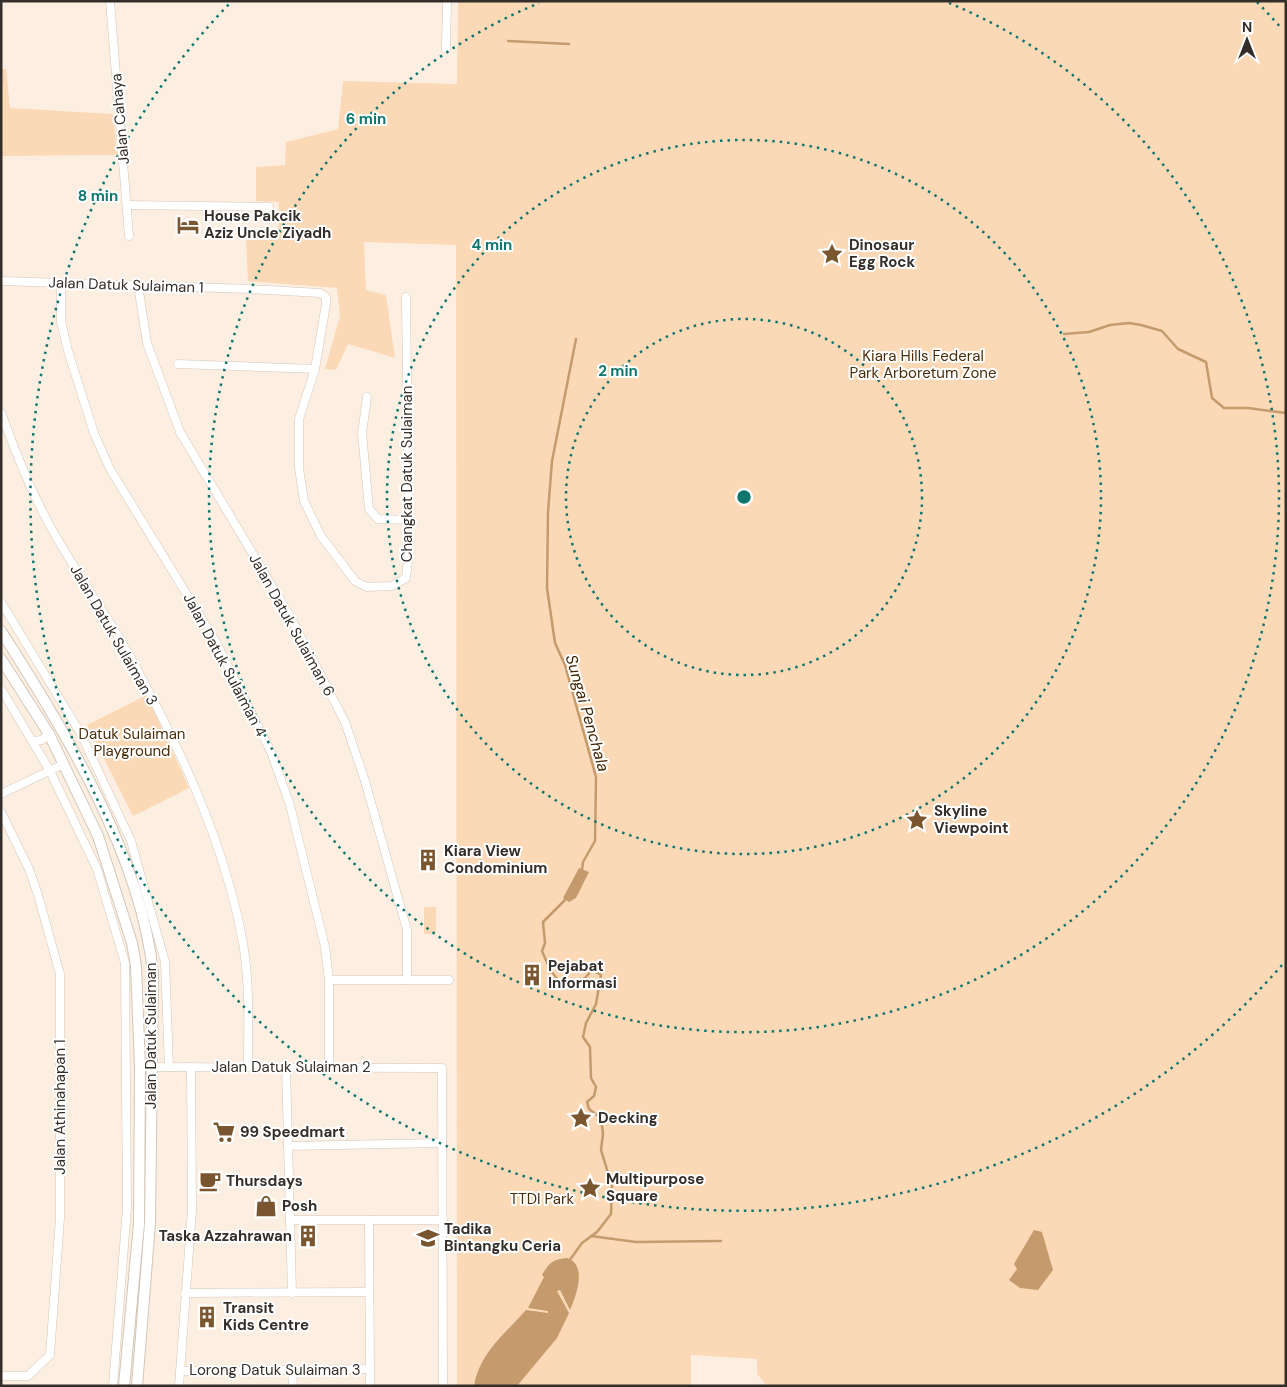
<svg xmlns="http://www.w3.org/2000/svg" width="1287" height="1387" font-family="'DM Sans',sans-serif">
  <style>
    .green { fill: #fbd9b6 }
    .water { fill: #c59a6d }
    .lines { fill: none; stroke-linecap: round; stroke-linejoin: round }
    .stream { stroke: #c59a6d; stroke-width: 2.5 }
    .street-casing { stroke: #d3c6b9; stroke-width: 9 }
    .secondary-casing { stroke: #d3c6b9; stroke-width: 12 }
    .street { stroke: #fff; stroke-width: 8 }
    .secondary { stroke: #fff; stroke-width: 10 }
    .ring { fill: none; stroke: #0f766e; stroke-width: 2.5; stroke-dasharray: 2.5 5 }
    .labels { text-anchor: middle; stroke-width: 4; stroke-linejoin: round; paint-order: stroke }
    .street-label { font-size: 15px; fill: #332e29; stroke: #fff }
    .poi-label { font-size: 15px; font-weight: bold; fill: #332e29; stroke: #fff; text-anchor: start }
    .park-label { font-size: 15px; fill: #4b2d08; stroke: #fff }
    .water-label { font-size: 16px; font-style: italic; fill: #402300; stroke: #fff }
    .centre { fill: #0f766e; stroke: #fff; stroke-width: 2.5 }
    .ring-label { font-size: 15px; text-anchor: middle; font-weight: bold; fill: #0f766e; stroke: #fff; stroke-width: 4; stroke-linejoin: round; paint-order: stroke }
  </style>
  <rect width="100%" height="100%" fill="#fcefe2"/>
  <g class="green">
    <path d="M458,1h828v1385h-519l-10,-12v-15l-66,-4v31h-234l-1,-1141 -92,-3 2,48 20,5 9,63 -47,-14 -12,26 -11,-1 15,-53 -3,-28 -89,-7 -2,-41h32l1,-38 -23,-1v-34l29,-2 1,-23 52,-13 5,-48 114,3z"/>
    <path d="M1,69h5l4,39 103,6 4,41 -116,1z"/>
    <path d="M147,695l42,93 -56,28 -46,-91z"/>
    <rect x="424" y="907" width="12" height="27"/>
  </g>
  <g class="water">
    <path d="M579,868l10,4 -13,26 -7,4 -6,-4z"/>
    <path d="M1034,1230l8,2 11,38 -15,20 -18,-2 -11,-8 8,-11 -3,-5z"/>
    <path d="M567,1258c21,7 9,38 3,52l-10,-20 -3,1 12,22 -12,25 -40,48h-43c6,-34 31,-52 52,-76l22,3v-2l-20,-3 16,-31 -2,-2c7,-12 11,-16 25,-17z"/>
  </g>
  <g class="lines">
    <g class="stream">
      <path d="M508,41l61,3"/>
      <path d="M1064,334l25,-2 21,-7 19,-2 12,2 21,6 16,18 28,13 6,36 12,10h24l38,5"/>
      <path d="M576,339l-24,122 -4,51 -1,76 8,55 10,22 31,112 -1,64 -12,21 -1,8"/>
      <path d="M567,898l-24,24 2,21 -3,8c6,14 12,31 28,36l15,-9 7,-8 9,5 -5,29 -10,19 -3,14 7,10 1,31 5,9 -2,9 -7,6 2,7 12,9 2,16 -2,16 11,36 -1,28 -14,18 -15,11 -13,18"/>
      <path d="M591,1236l45,6 85,-1"/>
    </g>
    <g class="street-casing">
      <g id="street">
        <path d="M110,1l19,235"/>
        <path d="M446,49l1,-48"/>
        <path d="M127,205l142,2"/>
        <path d="M1,281l250,8 69,4 6,4v7l-11,65 -16,50v49l5,33 17,35 34,45 12,6 25,-1 14,-8 3,-27 -3,-254"/>
        <path d="M61,283v39l7,29 26,82 16,36 106,173 55,110 19,53 35,142 4,33v88"/>
        <path d="M138,285l9,58 33,89 110,184 55,106 20,59 42,149v50"/>
        <path d="M178,364l137,5"/>
        <path d="M367,397l-5,36 7,76 9,10 31,1"/>
        <path d="M1,412c16,45 33,88 57,128 22,38 48,74 70,113 50,90 96,187 115,290 7,41 5,83 5,124"/>
        <path d="M1,602l80,132 50,107 34,121 4,105"/>
        <path d="M1,689l49,82 47,98 28,94 2,245 -14,178"/>
        <path d="M33,741l9,-1 7,-6"/>
        <path d="M1,794l63,-30"/>
        <path d="M1,812l28,57 9,26 22,79v244l-10,137 -22,21h-27"/>
        <path d="M329,980h120"/>
        <path d="M140,1067l302,1 1,318"/>
        <path d="M286,1067l6,226"/>
        <path d="M288,1146l154,-3"/>
        <path d="M290,1220h153"/>
        <path d="M369,1220l1,166"/>
        <path d="M185,1293l184,-1"/>
        <path d="M292,1370l1,16"/>
        <path d="M181,1371l189,-2"/>
        <path d="M179,1386l13,-176 -1,-143"/>
      </g>
    </g>
    <g class="secondary-casing">
      <g id="secondary">
        <path d="M1,631c63,99 140,223 152,342l-3,250 -13,163"/>
        <path d="M1,659l48,75 49,102 34,107 4,23 4,101 -1,157 -15,162"/>
      </g>
    </g>
    <use href="#street" class="street"/>
    <use href="#secondary" class="secondary"/>
  </g>
  <g class="ring">
    <circle cx="744" cy="497" r="178"/>
    <circle cx="744" cy="497" r="357"/>
    <path d="M949 3A535 535 0 1 1 539 3"/>
    <path d="M1282 965A713 713 0 1 1 231 2M1257 2A713 713 0 0 1 1282 29"/>
  </g>
  <defs>
    <g id="hotel-bare" transform="scale(1.725)"><path d="M-6-4.5h1.5V1H6V5H4.5V3h-9V5H-6ZM-4 0a1.8 1.8 0 1 1 3.6 0ZM.5 0V-2.5h3Q6-2.5 6 0Z" fill="#79562f" stroke="#fff" stroke-width="2.5" paint-order="stroke"/></g>
    <g id="sight-bare" transform="scale(1.725)"><path d="M0-6L1.8-2.2L6-1.7L2.9 1.2L3.7 5.4L0 3.3L-3.7 5.4L-2.9 1.2L-6-1.7L-1.8-2.2Z" fill="#79562f" stroke="#fff" stroke-width="2.5" paint-order="stroke"/></g>
    <g id="building-bare" transform="scale(1.725)"><path d="M-4-6H4V6H1V3H-1V6H-4ZM-2.5-4.3h1.7v1.8h-1.7ZM.8-4.3h1.7v1.8H.8ZM-2.5-1h1.7V.8h-1.7ZM.8-1h1.7V.8H.8Z" fill="#79562f" stroke="#fff" stroke-width="2.5" paint-order="stroke"/></g>
    <g id="supermarket-bare" transform="scale(1.725)"><path d="M-6-5.5h2.5l.6 2H6L4.5 2H-2.5L-4.4-4H-6ZM-1.5 3.2a1.3 1.3 0 1 0 .1 0ZM3 3.2a1.3 1.3 0 1 0 .1 0Z" fill="#79562f" stroke="#fff" stroke-width="2.5" paint-order="stroke"/></g>
    <g id="cafe-bare" transform="scale(1.725)"><path d="M-5.5-4.5H6V0H3Q3 3.5 0 3.5H-2.5Q-5.5 3.5-5.5 0ZM3-3.2v2h1.7v-2ZM-6 4.5H4V6H-6Z" fill="#79562f" stroke="#fff" stroke-width="2.5" paint-order="stroke"/></g>
    <g id="shop-bare" transform="scale(1.725)"><path d="M-5-2.5h2.3a2.7 3.5 0 0 1 5.4 0H5L5.5 6h-11ZM-1.5-2.5h3a1.5 2.3 0 0 0-3 0Z" fill="#79562f" stroke="#fff" stroke-width="2.5" paint-order="stroke"/></g>
    <g id="school-bare" transform="scale(1.725)"><path d="M0-5L7-2L0 1L-7-2ZM-4 1L0 2.5L4 1V4Q0 6-4 4Z" fill="#79562f" stroke="#fff" stroke-width="2.5" paint-order="stroke"/></g>
  </defs>
  <g fill-rule="evenodd">
    <use href="#hotel-bare" x="188" y="225"/>
    <use href="#sight-bare" x="832" y="254"/>
    <use href="#sight-bare" x="917" y="820"/>
    <use href="#building-bare" x="428" y="860"/>
    <use href="#building-bare" x="532" y="975"/>
    <use href="#sight-bare" x="581" y="1118"/>
    <use href="#supermarket-bare" x="224" y="1132"/>
    <use href="#cafe-bare" x="210" y="1181"/>
    <use href="#sight-bare" x="590" y="1188"/>
    <use href="#shop-bare" x="266" y="1206"/>
    <use href="#building-bare" x="308" y="1236"/>
    <use href="#school-bare" x="428" y="1238"/>
    <use href="#building-bare" x="207" y="1317"/>
  </g>
  <g class="labels">
    <g class="street-label">
      <text transform="translate(120 119) rotate(-95)" y="5">Jalan Cahaya</text>
      <text transform="translate(126 285) rotate(2)" y="5">Jalan Datuk Sulaiman 1</text>
      <text transform="translate(407 474) rotate(-90)" y="5">Changkat Datuk Sulaiman</text>
      <text transform="translate(292 625) rotate(61)" y="5">Jalan Datuk Sulaiman 6</text>
      <text transform="translate(114 635) rotate(60)" y="5">Jalan Datuk Sulaiman 3</text>
      <text transform="translate(225 665) rotate(62)" y="5">Jalan Datuk Sulaiman 4</text>
      <text transform="translate(151 1036) rotate(-90)" y="5">Jalan Datuk Sulaiman</text>
      <text x="291" y="1072">Jalan Datuk Sulaiman 2</text>
      <text transform="translate(60 1107) rotate(-90)" y="5">Jalan Athinahapan 1</text>
      <text x="275" y="1375">Lorong Datuk Sulaiman 3</text>
    </g>
    <g class="poi-label">
      <text x="204" y="221">House Pakcik<tspan x="204" dy="17">Aziz Uncle Ziyadh</tspan></text>
      <text x="849" y="250">Dinosaur<tspan x="849" dy="17">Egg Rock</tspan></text>
      <text x="934" y="816">Skyline<tspan x="934" dy="17">Viewpoint</tspan></text>
      <text x="444" y="856">Kiara View<tspan x="444" dy="17">Condominium</tspan></text>
      <text x="548" y="971">Pejabat<tspan x="548" dy="17">Informasi</tspan></text>
      <text x="598" y="1123">Decking</text>
      <text x="240" y="1137">99 Speedmart</text>
      <text x="606" y="1184">Multipurpose<tspan x="606" dy="17">Square</tspan></text>
      <text x="226" y="1186">Thursdays</text>
      <text x="282" y="1211">Posh</text>
      <text x="444" y="1234">Tadika<tspan x="444" dy="17">Bintangku Ceria</tspan></text>
      <text x="292" y="1241" text-anchor="end">Taska Azzahrawan</text>
      <text x="223" y="1313">Transit<tspan x="223" dy="17">Kids Centre</tspan></text>
    </g>
    <g class="park-label">
      <text x="923" y="361">Kiara Hills Federal<tspan x="923" dy="17">Park Arboretum Zone</tspan></text>
      <text x="132" y="739">Datuk Sulaiman<tspan x="132" dy="17">Playground</tspan></text>
      <text x="542" y="1204">TTDI Park</text>
    </g>
    <g class="water-label">
      <text transform="translate(588 713) rotate(74)" y="6">Sungai Penchala</text>
    </g>
  </g>
  <circle cx="744" cy="497" r="8" class="centre"/>
  <g class="ring-label">
    <text x="366" y="124">6 min</text>
    <text x="98" y="201">8 min</text>
    <text x="492" y="250">4 min</text>
    <text x="618" y="376">2 min</text>
  </g>
  <rect width="1287" height="1387" fill="none" stroke="#332e29" stroke-width="5"/>
  <g transform="translate(1247 40)" stroke="#ffffff" stroke-width="4" paint-order="stroke">
  <path d="M0-4L9 19L0 12L-9 19Z" fill="#332e29"/>
  <text y="-8" font-size="14" font-weight="bold" text-anchor="middle" fill="#332e29">N</text>
  </g>
</svg>
